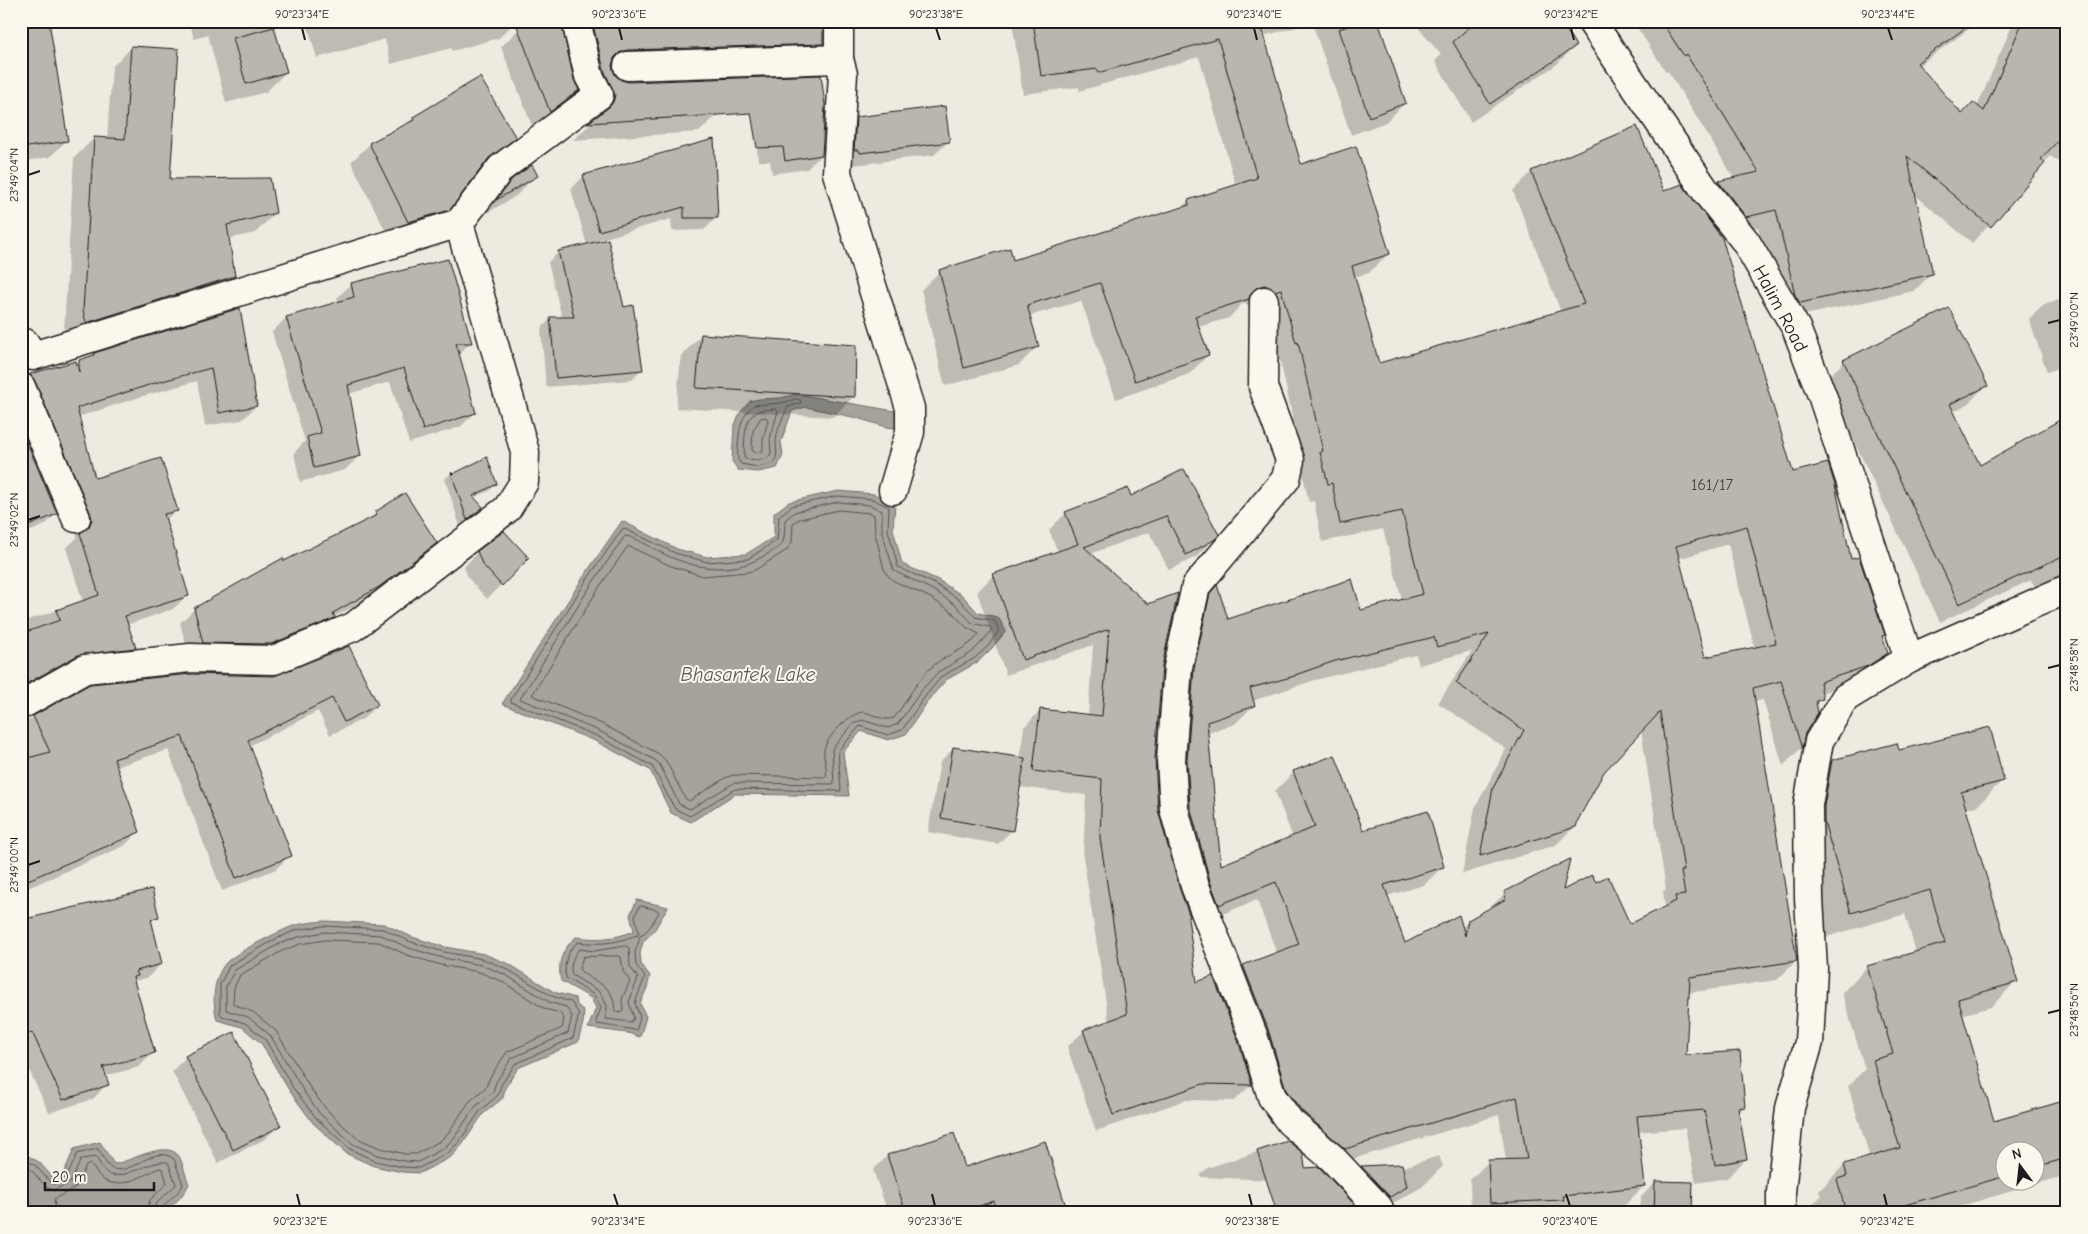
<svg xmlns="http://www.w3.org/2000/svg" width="2088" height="1234" font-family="'Comic Neue',sans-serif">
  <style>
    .water { fill: #a6a39d; stroke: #6f6d69 }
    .shadow { fill: #0003; fill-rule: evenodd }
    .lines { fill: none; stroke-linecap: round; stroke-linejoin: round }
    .shore { stroke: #535250; stroke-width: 1 }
    .building { fill: #b9b6af; stroke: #1c1c1c; fill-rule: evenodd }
    .minor-casing { stroke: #1c1c1c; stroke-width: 31 }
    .tertiary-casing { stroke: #1c1c1c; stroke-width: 31 }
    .minor { stroke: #fbf7ec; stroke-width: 28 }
    .tertiary { stroke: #fbf7ec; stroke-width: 28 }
    .ticks { fill: none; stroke: #1c1c1c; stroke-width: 2 }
    .labels { text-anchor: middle; stroke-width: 4; stroke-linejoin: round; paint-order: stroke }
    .number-label { font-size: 16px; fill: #434241 }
    .street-label { font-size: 19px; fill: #1c1c1c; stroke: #fbf7ec }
    .water-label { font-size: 20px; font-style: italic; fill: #5a5956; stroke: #fbf7ec }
    .neatline { fill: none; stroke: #1c1c1c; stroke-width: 2 }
    .ticks-label { font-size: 12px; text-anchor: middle; fill: #1c1c1c }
  </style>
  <rect width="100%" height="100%" fill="#eeeadf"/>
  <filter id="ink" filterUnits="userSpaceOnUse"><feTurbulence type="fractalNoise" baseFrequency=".02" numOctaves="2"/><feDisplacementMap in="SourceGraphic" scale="10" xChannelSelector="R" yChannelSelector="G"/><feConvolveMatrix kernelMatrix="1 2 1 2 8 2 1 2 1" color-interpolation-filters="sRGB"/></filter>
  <g filter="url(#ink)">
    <g class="water">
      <path d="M797,394l103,18 2,17 -15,-2 -30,-9 -51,-11 -14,4 -11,31 2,13 -6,13 -19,4 -20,-2 -6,-9 2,-34 6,-14 10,-12 9,-2 21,-1z"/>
      <path d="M838,491l36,3 21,10 -2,25 9,35 36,16 25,16 15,17 20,4 8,14 -14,17 -14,14 -32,18 -16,18 -24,36 -18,6 -27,-9 -18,21 6,44 -114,-2 -44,28 -20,-9 -21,-43 -55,-29 -93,-37 82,-128 38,-55 55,28 30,8 39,-3 28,-17v-24l15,-11z"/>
      <path d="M637,900l31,7 -13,22 -12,13 -3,11 1,11 9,12 -3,12 -7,15 6,14 -6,20 -12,-4 -40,-5 8,-20 -5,-10 -30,-17c-4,-18 1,-32 15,-44 21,3 39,2 58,-6l-4,-16z"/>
      <path d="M324,921l60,3 28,13 33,10 39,7 25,10 45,28 21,6 2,7 7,6 -1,12 -5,19 -60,26 -13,20 -2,10 -20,16 -21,31 -11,12 -31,16 -18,-1 -28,-6 -27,-12 -34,-31 -24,-33 -28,-47 -19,-16 -25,-7c-5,-20 -4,-40 8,-56 7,-10 55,-33 68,-38 10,-3 21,-4 31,-5z"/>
      <path d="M100,1142l14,22c16,-2 51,-24 64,-9 4,4 8,23 11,29 -6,13 -16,21 -27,29h-123l-18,-22v-39l18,10 15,17 9,-4 11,-26z"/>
    </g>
    <g class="shadow">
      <path d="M189,21h82l15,51 -20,20 -40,11 -18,-68 -14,4z"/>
      <path d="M306,21h210l-17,17 -47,13 -1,-3 -60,16 -6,-25 -68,19z"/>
      <path d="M533,21h172l5,26 -17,18 -82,2 3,8 6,6 97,34 -18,17 -126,8 24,-22 1,-5 -35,-90h-3l13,57 4,10 -17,18 -27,20 -32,-81 17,-17z"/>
      <path d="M1012,21h365l28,82 -19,19 -35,13 -39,-112 -49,13 37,130 88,88 -19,19 -15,4 24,87 183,-52 -48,-121 18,-19 106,-44 26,65 129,281 59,87 36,92 -19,19 -20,12 -27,9 1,6 -7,6 -11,28 -3,15 -18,18 -20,-66 -9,2 42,259 -19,19 -90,13 -3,63 60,51 -6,6 8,46 -19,19 -31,5 -11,-55 -48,4 7,54 -19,19 -67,8h-87l-1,-33 18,-18 18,-1 -7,-46 -173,52 -101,-182 18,-19 34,-12 -20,-54 -57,23 -29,-97 28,-221 18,-18 10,34 133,-10 42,-11 -19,-71 -61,13 -8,-41 -5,1 -7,-31 2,-2 -24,-109 -3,1 -15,-54 -6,2 -11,-5h-3l-13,14 -31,9 10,28 -19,19 -73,25 -35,-98 -52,15 9,30 -19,19 -74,21 -24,-96 19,-19 72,-10 168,-52 8,-8 48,-15 -37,-129 -120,34v-4l-56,7zM1728,544l27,105 -50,9 -27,-99zM1472,651l-34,52 68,46 -31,59 -13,66 94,-29 19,-19 1,-7 27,-47 38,-42 25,159 -3,2 2,17 -35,18 -69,-34 -56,1 -18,18 -18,10 -8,7 -56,17 -18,-49 37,-11 19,-19 -81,-35 -68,-59 -19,19 18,47 -73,29 -13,-134 28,-9 19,-19 -2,-4 63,-21 101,-25 3,10z"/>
      <path d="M1413,21h146l16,25 -19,19 -85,57 -36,-61 6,-6z"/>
      <path d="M1633,21h347l-62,45 43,49 16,-8 37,-86h53v146l-17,-11 -78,87 -58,-49 18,79 -18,18 -132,29 -4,-7 -20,-86 -30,7 -27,-35 17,-17 16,-4 -66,-107 -2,1z"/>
      <path d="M750,32l72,11 -14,14 -56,2z"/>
      <path d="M21,41l46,99 -17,17 -24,4 3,12 -8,8z"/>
      <path d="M132,47l37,134 106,32 -20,20 -27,6 6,37 -20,20 -148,46 -2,-12 10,-172 20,-20 13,1 5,-72z"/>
      <path d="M754,92l67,63 -14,14 -35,5 -2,-13h-12z"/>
      <path d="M413,118l101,19 -19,19 -15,12 -31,41 -19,19 -40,12 -39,-78 19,-18 36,-19z"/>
      <path d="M857,118l92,23 -15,14 -88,11 -4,-33z"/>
      <path d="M713,140l4,77 -13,13 -32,1 -1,-12 -73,21 25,68 19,61 -10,11 -86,7 -5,-58 10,-11h11l-14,-56 11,-10 28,-7 -16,-56 13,-13z"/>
      <path d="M536,175l-20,21 -36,21 11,-15 22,-22z"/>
      <path d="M351,284l119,59 -12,12 17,58 -15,14 -51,16 -19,-61 -42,12 11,62 -14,14 -45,12 -6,-29 11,-12 -33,-109 14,-14 53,-15 -2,-5z"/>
      <path d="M2067,297v68l-20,7 -18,-53 14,-14z"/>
      <path d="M240,309l16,97 -14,14 -37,6 -8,-45 -57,16 -62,20 16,62 82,31 -11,11 23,74 -15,14 -47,16 8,23 -14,14 -99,30v-70l62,-20 -17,-54 11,-10v-11l-56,-142 10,-9 44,-14 1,3 4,-4 14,-6z"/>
      <path d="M701,335l153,61 -21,21 -157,-9 5,-52z"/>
      <path d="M1844,362l142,23 -18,19 -15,8 26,55 88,-50v158l-29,17 -7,-12 -91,42 -115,-242z"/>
      <path d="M21,431l35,83 -11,11 -24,10z"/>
      <path d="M451,473l2,3 43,8 -7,7 -16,7 9,9 -22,19 -15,-47z"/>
      <path d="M1131,498l82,42 -17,17 -27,13 -20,-38 -59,22 71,112 -7,93 4,54 28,106 10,65 41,57 14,44 -17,16 -48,-1 -90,31 -29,-84 17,-16 25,-9 -26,-166 3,-61 -67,-8 -7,43 -14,14 -70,-12 12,-70 14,-14 66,11 4,-32 17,-17 47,5 5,-70 -87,30 -29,-83 17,-17 64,-23 -9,-22 17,-17z"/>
      <path d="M376,513l59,30 -13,13 -58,45 -32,17 -12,13 -64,27 -67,-2 -9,-33 14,-14 88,-49 2,3 84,-42z"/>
      <path d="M478,552l49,6 -40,41 -19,-21 -4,-11z"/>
      <path d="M191,675l89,1 97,29 -14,14 -33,16 -12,-24 -69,35 41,109 -14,14 -54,22 -54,-141 -53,17 23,65 -14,14 -103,45v-169l8,-2 61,-35z"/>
      <path d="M1899,752l103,29 -25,25 -12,3 51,172 -25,26 -30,8 32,108 74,-22v74l-130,38h-123l-2,-8 9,-9 -2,-5 25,-26 26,-7 -22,-72 17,-17 -23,-76 25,-26 49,-14 -11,-39 -79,23 -27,-89 8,-61 25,-26zM2006,1152h30v30h-30z"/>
      <path d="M157,916l-6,7 10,41 -14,14 -14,3 20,72 -14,14 -34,9 2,8 -14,15 -44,14 -28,-60v-131z"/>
      <path d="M186,1057l93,68 -14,14 -47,24 -46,-92z"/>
      <path d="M953,1134l12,35 89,44h-61l-1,-3 -7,3h-97l-15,-43 14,-14z"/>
      <path d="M1288,1142l10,39 -97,-4 -1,-2 7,-7z"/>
      <path d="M1439,1156l4,10 -21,21 -47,26 -25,-16 21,-20z"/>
      <path d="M1655,1183l36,30h-51l1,-16z"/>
      <path d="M1336,1187l24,26h-109z"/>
      <path d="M1139,1205l2,8h-32z"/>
    </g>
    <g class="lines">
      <g class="shore">
        <path d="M797,399l3,1 1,3 -13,4c-5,10 -12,24 -12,36 0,8 2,12 -2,20l-16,4 -17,-3c-5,-6 -3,-11 -3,-19 2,-18 2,-27 16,-40l27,-2z"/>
        <path d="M761,410l15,-1 2,2 -8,28 1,14 -3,5 -10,2 -13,-1 -1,-2c1,-15 -2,-42 17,-47z"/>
        <path d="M761,418l5,-1 2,3 -5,20v10l-1,2h-8l-2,-2 1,-19z"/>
        <path d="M838,496l34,3 17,8 -1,23 10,37 37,17 25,16 15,17 20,4 4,9 -10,15 -14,13 -33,18 -16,19 -24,35 -14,5 -28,-9 -22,25 3,40 -106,-2 -45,27 -15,-7 -23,-43 -55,-30 -86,-34v-3l77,-121 35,-50 52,25 32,9 41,-3 29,-19 2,-24 13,-10z"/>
        <path d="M838,502l32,3 12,6v21l12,39 39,19 23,15 16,18 18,4 2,2 -8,11 -13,13 -33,19 -17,19 -23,33 -10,4 -26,-8 -9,4 -21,25 2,35 -100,-1 -44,26 -11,-5 -19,-39 -5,-5 -56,-29 -79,-32 73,-117 32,-46c11,1 25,11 35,16 30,16 71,24 102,5 23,-13 22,-11 23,-37l10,-8z"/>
        <path d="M839,510l30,3 5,2 1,18 9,36 4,7 6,5 35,16 22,14 15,16 13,7c-11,16 -31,19 -45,31 -17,14 -27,36 -40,53 -11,4 -20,-4 -30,-6 -13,-1 -38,26 -40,38 -1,9 4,19 2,27l-93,-2 -8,3 -36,23 -4,-3 -19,-37 -7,-7 -57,-30 -70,-29 68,-109 28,-40 43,20 32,10 45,-4 7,-2 32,-20 5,-8 1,-19 4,-3z"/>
        <path d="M642,906l15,4 2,2 -8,14 -10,10 -2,-2 -4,-18 4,-9z"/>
        <path d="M324,926l59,3 28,13 33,10 39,7 24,10 45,27 19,6 8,12 -6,24 -58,26 -14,21 -3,10 -18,16 -21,31 -11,11 -29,15 -16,-1 -28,-6 -25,-12 -33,-30 -24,-31 -28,-49 -20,-16 -23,-7 -2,-3v-29l10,-19 46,-26 20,-9z"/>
        <path d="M325,932l56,3 28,13 34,10 38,7 23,9 45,28 17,5 6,9 -4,17 -56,25 -16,24 -3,10 -18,15 -21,31 -10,10 -26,14 -14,-1 -27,-6 -24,-11 -11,-10 -21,-19 -15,-20 -36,-60 -22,-18 -22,-7v-24l9,-16 44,-26 19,-7z"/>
        <path d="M637,935l3,3 -5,14 1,13 9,12 -10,26 5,14 -3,12 -2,1 -38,-6 -1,-3 5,-13 -7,-13 -28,-17c-3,-13 1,-28 12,-36 21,3 39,1 59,-7z"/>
        <path d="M326,940l53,2 28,13 34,10 38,7 22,9 44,28 15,4 4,6 -2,9 -55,24 -17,25 -4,10 -17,15 -21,31 -8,8 -24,13h-11l-25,-6 -23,-10 -10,-9 -20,-19 -15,-19 -36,-60 -23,-19 -20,-8 1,-16 6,-13 42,-24 18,-7z"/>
        <path d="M626,946l3,2 1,19 8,11 -9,24 5,16 -3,4 -25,-3 1,-13 -7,-14 -28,-17c-3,-7 1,-21 8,-26l14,2z"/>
        <path d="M618,956l3,1 2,14 7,10 -8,18 1,12 -3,2 -5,-1c-1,-32 -21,-26 -36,-43l4,-12z"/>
        <path d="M21,1157l15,9 14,16 4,2 13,-7 10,-23 19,-5h2c4,6 9,18 15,20 21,6 41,-26 61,-10l9,26c-5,10 -22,19 -23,28"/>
        <path d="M21,1164l11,7 15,17 7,2 17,-8 10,-23 15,-2c3,5 6,12 11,16 14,10 43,-14 61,-11l8,22c-7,10 -22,16 -23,29"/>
        <path d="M56,1213l-2,-14 21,-11 11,-22 4,-2c5,5 8,12 14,16 16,10 40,-5 55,-12l4,1 4,14 -17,17 -4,13"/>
      </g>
    </g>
    <g class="building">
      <path d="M21,21h28l19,120 -47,7z"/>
      <path d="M515,21h46l13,59 5,10 -29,22z"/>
      <path d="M592,21h231v23l-196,6 -8,3 -5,5 -2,8 3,9 6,5 8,2 192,-7 4,30 -3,50 -37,6 -2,-14 -26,1 -6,-35 -163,10 21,-16 4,-5 2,-7 -11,-25z"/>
      <path d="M1033,21h227l41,143 55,-18 34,108 -38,12 27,97 205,-59 -53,-133 106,-45 27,65 18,-7 40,54 71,234 35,-9 7,22 16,74 8,-2 26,78 -3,1 6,17 -20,13 -48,16 3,17 -7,2 2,12 -13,20 -3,16 -21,-68 -28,7 44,273 -107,16 -4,78 54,-4 5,56 -7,1 9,51 -32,6 -11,-55 -67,6 8,70 -82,10 1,4 -74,3 -2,-43 39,-1 -10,-62 -172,52 -43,-38 -16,-21 -18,-61 -25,-64 56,-21 -23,-62 -57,23 -9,-24 -20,-75 -3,-46 7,-91 16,-76 7,-8 11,34 124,-40 9,31 62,-16 -21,-83 -62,13 -8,-41 -4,1 -8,-32 3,-1 -25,-109 -2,1 -15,-54 -6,2 -10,-6 -8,2 -6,6 -2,6 -54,17 14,39 -74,26 -35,-98 -73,22 12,42 -75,21 -25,-98 71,-22 3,12 176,-55 -1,-5 69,-22 -39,-139 -120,34 -1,-4 -56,7zM1747,526l29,117 -71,14 -29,-111zM1489,634l-33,49 68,47 -31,58 -13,68 96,-29 2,-7 26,-48 56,-60 24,159h-3l4,24 -10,1 1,5 -46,23 -22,-48 -12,6 -4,-7 -29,15 7,-31 -66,33 2,7 -38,21 -3,16 -6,-21 -54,28 -21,-58 60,-18 -16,-56 -65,19 -28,-75 -42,16 22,56 -94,38 -14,-143 48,-16 -5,-18 45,-12v-1l40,-14 99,-24 3,10z"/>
      <path d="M1362,21h16l28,82 -37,14 -30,-88z"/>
      <path d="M1476,21h85l15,25 -86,58 -37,-62z"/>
      <path d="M1661,21h314l-58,42 45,51 11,-12 11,9 39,-90h44v110l-26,28 4,4 -54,64 -84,-71 26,118 -133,29 -5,-8 -19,-85 -30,7 -28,-36 41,-9 -73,-118 -2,2z"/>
      <path d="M274,27l13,45 -41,12 -13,-46z"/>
      <path d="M131,46l48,3 -9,130 100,-1 6,35 -49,12 8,51 -149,47 -3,-13 11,-173 31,2z"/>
      <path d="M480,77l36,61 -27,20 -39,52 -42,12 -39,-79 45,-23 -1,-3z"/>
      <path d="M945,106l5,36 -90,11 -1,-3h-5l2,-33z"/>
      <path d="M714,139l4,79h-34v-11l-85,24 -16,-56z"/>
      <path d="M532,165l6,11 -42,24 16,-21z"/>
      <path d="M608,239l16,68 9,-2 10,65 -87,8 -6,-61h24l-16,-66z"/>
      <path d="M448,259l24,84h-16l20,70 -53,17 -19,-62 -56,17 13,71 -47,12 -7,-31 14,-4 -35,-116 68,-20 -3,-14z"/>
      <path d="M240,308l17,98 -38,7 -8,-45 -56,15 -78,25 18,70 66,-20 17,53 -14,3 25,82 -64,20 11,32 -58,7 -52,29 -5,-18v-32l39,-14 -4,-10 43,-15 -19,-62 9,-6 3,-8 -2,-7 -55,-131 -5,-7 46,-13 3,11v-12l15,-5v-2z"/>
      <path d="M1949,308l39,78 -38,18 30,61 87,-49v138l-108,50 -116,-244z"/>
      <path d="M701,334l155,11 -1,52 -159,-9z"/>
      <path d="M21,428l36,86 -36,15z"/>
      <path d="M487,457l10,27 -24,12 10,11 -16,13 -16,-48 2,2z"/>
      <path d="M1184,469l35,66 -5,5 -28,15 -20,-39 -82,31 64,57 30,-11 -16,73 -7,93 3,51 22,80 10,27 -2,1 9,64 16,-6 25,64 14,45 -49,-1 -90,31 -30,-85 44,-16 -27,-176 2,-59 -69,-8 7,-62 62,7 7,-87 -86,31 -30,-86 85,-30 -13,-32 63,-24 3,8z"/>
      <path d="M405,493l32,50 -58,44 -46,26 2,5 -64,26 -68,-1 -9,-35 89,-50 1,3 93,-46 -2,-3z"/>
      <path d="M504,531l25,27 -27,28 -20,-22 -5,-13z"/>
      <path d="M349,646l29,59 -34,17 -12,-24 -84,42 44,116 -56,22 -54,-142 -68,23 26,73 -119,51v-123l29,-8 -17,-36 57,-32 101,-10 83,2z"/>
      <path d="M1990,727l14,54 -43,11 57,190 -60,17 36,122 73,-21v58l-31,9v-15h-30v24l-129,37h-31l-9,-34 10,-3 -3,-12 56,-16 -27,-88 20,-6 -26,-88 78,-23 -15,-53 -79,23 -27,-91v-16l8,-46 65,-17 2,7z"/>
      <path d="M953,747l72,11 -12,73 -72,-13z"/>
      <path d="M152,889l7,28 -8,2 11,45 -26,7 2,5 -5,1 22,76 -52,14 6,18 -46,15 -31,-68 -11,4v-116z"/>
      <path d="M234,1032l47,94 -48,24 -48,-94z"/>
      <path d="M954,1133l11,34 80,-26 23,72h-73l-1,-12 -35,12h-53l-19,-58z"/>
      <path d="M1288,1141l15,12 2,15 14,-1 43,45 -85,1 -20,-62z"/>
      <path d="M1402,1164l5,23 -17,10 -29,-31z"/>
      <path d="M1655,1181l38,1 -1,31h-38z"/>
    </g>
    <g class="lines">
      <g class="minor-casing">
        <g id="minor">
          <path d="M1591,21l116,172 39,49 50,86 27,70 86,261"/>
          <path d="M839,59l4,15 -6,99 73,235v24l-17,58"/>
          <path d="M628,66l211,-7v-38"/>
          <path d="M1264,301l-1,86 27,73 -4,19 -90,107 -18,81 -7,93 3,49 21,77 58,149 19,62 18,25 41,35 47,50 2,6"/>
          <path d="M21,342l4,1 8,13 426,-133 42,-55 98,-73 -10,-19 -13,-55"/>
          <path d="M21,387l55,131"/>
          <path d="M21,705l64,-36 105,-11 84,2 79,-33 154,-118 17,-27 1,-30 -66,-229"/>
        </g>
      </g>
      <g class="tertiary-casing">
        <path id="tertiary" d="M1781,1213v-21l9,-84 19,-66 4,-73 -4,-71 -1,-93 11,-64 26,-43 64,-39 158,-70"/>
      </g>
      <use href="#minor" class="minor"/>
      <use href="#tertiary" class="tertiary"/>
    </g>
  </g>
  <path class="ticks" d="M302,28l3,12M619,28l3,12M936,28l4,12M1254,28l3,12M1571,28l3,12M1888,28l4,12M28,175l12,-4M2048,323l12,-3M28,520l12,-4M2048,668l12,-3M28,865l12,-4M2048,1013l12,-3M297,1194l3,12M614,1194l4,12M932,1194l3,12M1249,1194l3,12M1566,1194l4,12M1884,1194l3,12"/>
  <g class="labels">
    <g class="number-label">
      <text x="1712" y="490">161/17</text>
    </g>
    <g class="street-label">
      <text transform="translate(1781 308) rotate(62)" y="7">Halim Road</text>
    </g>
    <g class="water-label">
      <text x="748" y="681">Bhasantek Lake</text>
    </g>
  </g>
  <rect width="2088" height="1234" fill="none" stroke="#fbf7ec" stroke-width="55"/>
  <g transform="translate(2020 1166) rotate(345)"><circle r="24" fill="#fbf7ec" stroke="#a29f99"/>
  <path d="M0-4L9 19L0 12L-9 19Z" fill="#1c1c1c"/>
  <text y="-8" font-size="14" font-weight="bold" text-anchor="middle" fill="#1c1c1c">N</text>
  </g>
  <path d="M45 1182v8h109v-8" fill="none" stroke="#1c1c1c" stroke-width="2.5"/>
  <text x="52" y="1182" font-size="15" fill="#1c1c1c" stroke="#fbf7ec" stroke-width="4" paint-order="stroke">20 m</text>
  <rect x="28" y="28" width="2032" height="1178" class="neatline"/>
  <g class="ticks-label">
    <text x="302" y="18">90°23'34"E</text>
    <text x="619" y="18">90°23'36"E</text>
    <text x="936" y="18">90°23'38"E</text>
    <text x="1254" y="18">90°23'40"E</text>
    <text x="1571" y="18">90°23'42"E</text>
    <text x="1888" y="18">90°23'44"E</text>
    <text transform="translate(14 175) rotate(-90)" y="4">23°49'04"N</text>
    <text transform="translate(2074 320) rotate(-90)" y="4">23°49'00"N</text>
    <text transform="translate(14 520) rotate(-90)" y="4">23°49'02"N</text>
    <text transform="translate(2074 665) rotate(-90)" y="4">23°48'58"N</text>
    <text transform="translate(14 865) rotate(-90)" y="4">23°49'00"N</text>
    <text transform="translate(2074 1010) rotate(-90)" y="4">23°48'56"N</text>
    <text x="300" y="1225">90°23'32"E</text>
    <text x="618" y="1225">90°23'34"E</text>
    <text x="935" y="1225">90°23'36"E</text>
    <text x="1252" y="1225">90°23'38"E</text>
    <text x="1570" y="1225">90°23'40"E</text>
    <text x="1887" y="1225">90°23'42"E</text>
  </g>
</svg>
